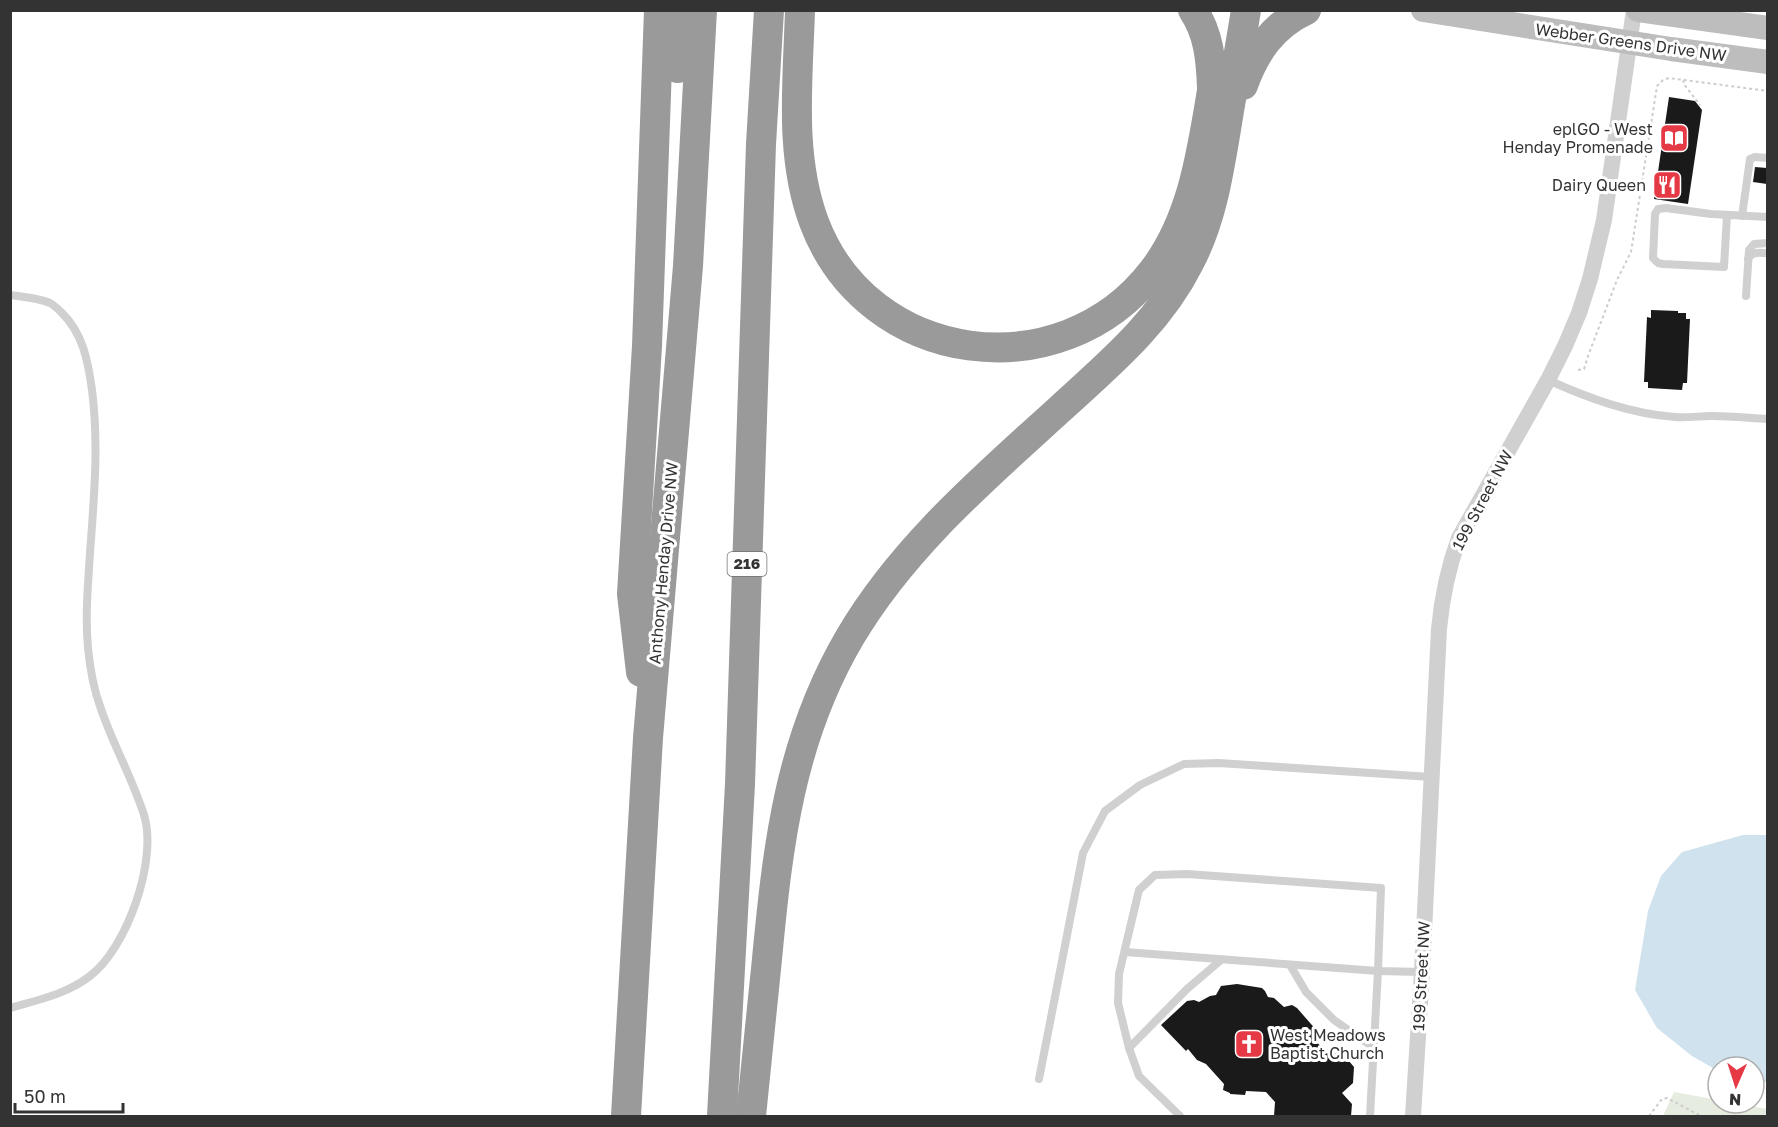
<svg xmlns="http://www.w3.org/2000/svg" width="1778" height="1127" font-family="'Golos Text',sans-serif">
  <style>
    .green { fill: #e6ecdf }
    .water { fill: #cfe2ee }
    .building { fill: #1a1a1a }
    .lines { fill: none; stroke-linecap: round; stroke-linejoin: round }
    .path { stroke: #cdcdcd; stroke-width: 2; stroke-dasharray: 3 3; stroke-linecap: butt }
    .service { stroke: #d0d0d0; stroke-width: 8 }
    .minor { stroke: #d0d0d0; stroke-width: 16 }
    .secondary { stroke: #bdbdbd; stroke-width: 24 }
    .motorway { stroke: #9a9a9a; stroke-width: 30 }
    .labels { text-anchor: middle; stroke-width: 6; stroke-linejoin: round; paint-order: stroke }
    .shield { fill: #fff; stroke: #707070; stroke-width: 1.5 }
    .shield-label { font-size: 15px; font-weight: bold; fill: #333 }
    .street-label { font-size: 16px; fill: #333; stroke: #fff }
    .poi-label { font-size: 16px; fill: #333; stroke: #fff; text-anchor: end }
  </style>
  <rect width="100%" height="100%" fill="#fff"/>
  <path class="green" d="M1674,1092l44,8v3h17l32,6v7h-104z"/>
  <path class="water" d="M1743,835h24v247h-13v-15h-36v4l-26,-15 -35,-28 -22,-38 13,-79 13,-35 21,-24z"/>
  <g class="building">
    <path d="M1669,97l26,4 7,9 -14,94 -34,-5z"/>
    <path d="M1755,167l12,1v16l-14,-2z"/>
    <path d="M1651,310l27,1v2h8v6h4l-3,64h-4l-1,7 -34,-2v-6h-4l3,-65 4,1z"/>
    <path d="M1237,984l25,4 3,3 3,6 6,1 10,9 8,-2 5,3 21,24 -6,5 15,16 16,1 11,13 -1,16 -11,10 10,11 -1,12h-77l1,-14 -9,-10 -20,-1 -1,4 -15,-1v-1l-7,-3 1,-6 -18,-20 -9,-4 -9,-11 -2,2 -25,-26 26,-24 7,-1 5,2 11,-6 6,-1 5,-9z"/>
  </g>
  <g class="lines">
    <g class="path">
      <path d="M1684,80l-1,3 17,22"/>
      <path d="M1578,370l6,-1 4,-13 29,-76 14,-28 26,-166 6,-6 6,-2 99,13"/>
      <path d="M1649,1116l13,-17 5,-1 34,18"/>
    </g>
    <g class="service">
      <path d="M1727,215l-3,52 -61,-3 -5,-1 -5,-5 2,-44 3,-5 8,-1 45,6 57,3"/>
      <path d="M1742,216l8,-57 5,-2 13,1"/>
      <path d="M1748,259c4,-8 11,-6 20,-6"/>
      <path d="M10,295c13,2 29,3 40,8 4,2 8,6 11,9 22,21 27,49 31,78 7,55 2,108 -2,163 -2,32 -5,63 -2,95 2,20 5,39 12,58 12,37 32,71 44,109 14,45 -17,133 -54,161 -23,18 -52,24 -80,32"/>
      <path d="M1746,296l3,-46 5,-6 14,-1"/>
      <path d="M1548,380c40,18 83,34 127,37 13,1 25,-1 37,-1 19,0 37,2 56,3"/>
      <path d="M1125,952l253,19 -8,145"/>
      <path d="M1290,965l16,27 28,28 39,27"/>
      <path d="M1129,1048l58,-59 34,-29"/>
      <path d="M1039,1079l44,-226 22,-42 35,-26 44,-21 35,-1 212,14"/>
      <path d="M1180,1116l-41,-40 -10,-28 -11,-45 1,-29 20,-84 16,-15 32,-1 194,14 -3,83 44,1"/>
    </g>
    <path class="minor" d="M1413,1116l9,-144 17,-343c3,-32 9,-61 20,-91l89,-158 17,-34 14,-33 11,-34 14,-59 30,-210"/>
    <g class="secondary">
      <path d="M1423,10l248,39 97,13"/>
      <path d="M1638,10l130,18"/>
    </g>
    <g class="motorway">
      <path d="M800,10c-2,70 -11,145 14,212 54,144 247,169 339,49 43,-56 50,-130 62,-198"/>
      <path d="M1193,10c16,24 18,50 19,78"/>
      <path d="M678,68l2,-58"/>
      <path d="M1243,85c12,-33 30,-60 63,-75"/>
      <path d="M641,672l-9,-78 15,-248 12,-336"/>
      <path d="M626,1116l22,-378 40,-472 14,-256"/>
      <path d="M722,1116l18,-332 21,-640 8,-134"/>
      <path d="M751,1116c5,-52 11,-105 16,-157 11,-116 23,-220 83,-322 53,-90 133,-158 210,-228 48,-44 99,-86 129,-146 23,-43 30,-92 38,-140 6,-37 13,-75 19,-113"/>
    </g>
  </g>
  <defs>
    <g id="library-square" transform="scale(1.5)"><rect x="-9" y="-9" width="18" height="18" rx="4" fill="#e63946" stroke="#fff"/><path d="M-6-4Q-3-5.5-.7-3.5V5Q-3 3-6 4ZM6-4Q3-5.5 .7-3.5V5Q3 3 6 4Z" fill="#fff"/></g>
    <g id="restaurant-square" transform="scale(1.5)"><rect x="-9" y="-9" width="18" height="18" rx="4" fill="#e63946" stroke="#fff"/><path d="M-5-6h1v4h1v-4h1v4h1v-4h1v5L-1.5 .5V6h-2V.5L-5-1ZM5-6V6H3V1.5H1.5Q1.5-4 5-6Z" fill="#fff"/></g>
    <g id="church-square" transform="scale(1.5)"><rect x="-9" y="-9" width="18" height="18" rx="4" fill="#e63946" stroke="#fff"/><path d="M-1.2-6h2.4v3.5h3.3v2.4h-3.3V6h-2.4V-.1h-3.3v-2.4h3.3Z" fill="#fff"/></g>
  </defs>
  <g fill-rule="evenodd">
    <use href="#library-square" x="1674" y="138"/>
    <use href="#restaurant-square" x="1667" y="185"/>
    <use href="#church-square" x="1249" y="1044"/>
  </g>
  <g class="labels">
    <rect class="shield" x="727.5" y="552" width="39" height="24" rx="4.5"/>
    <g class="shield-label">
      <text x="747" y="569">216</text>
    </g>
    <g class="street-label">
      <text transform="translate(1631 42) rotate(8)" y="6">Webber Greens Drive NW</text>
      <text transform="translate(1482 500) rotate(-62)" y="6">199 Street NW</text>
      <text transform="translate(663 563) rotate(-85)" y="6">Anthony Henday Drive NW</text>
      <text transform="translate(1421 976) rotate(-87)" y="6">199 Street NW</text>
    </g>
    <g class="poi-label">
      <text x="1653" y="135">eplGO - West<tspan x="1653" dy="18">Henday Promenade</tspan></text>
      <text x="1646" y="191">Dairy Queen</text>
      <text x="1270" y="1041" text-anchor="start">West Meadows<tspan x="1270" dy="18">Baptist Church</tspan></text>
    </g>
  </g>
  <rect width="1778" height="1127" fill="none" stroke="#333333" stroke-width="24"/>
  <g transform="translate(1736 1085) rotate(183)"><circle r="28" fill="#ffffff" stroke="#adadad" stroke-width="1.5"/>
  <path d="M0-4.5L10 22L0 15L-10 22Z" fill="#e63946"/>
  <text y="-9" font-size="16" font-weight="bold" text-anchor="middle" fill="#333333">N</text>
  </g>
  <path d="M15 1103v9h108v-9" fill="none" stroke="#333333" stroke-width="3"/>
  <text x="24" y="1103" font-size="18" fill="#333333" stroke="#ffffff" stroke-width="4.5" paint-order="stroke">50 m</text>
</svg>
